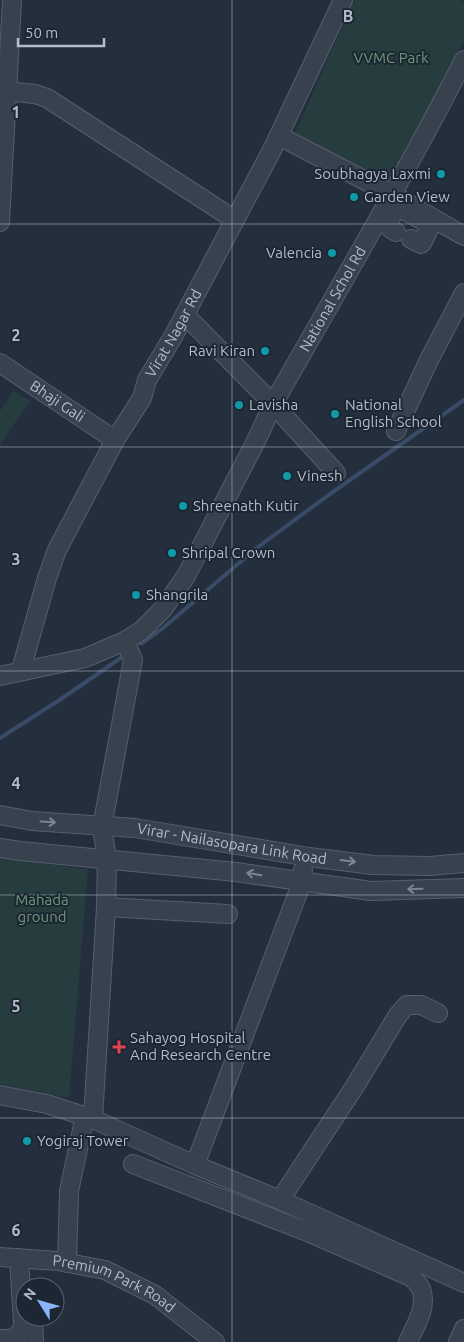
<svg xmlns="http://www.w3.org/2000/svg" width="464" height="1342" font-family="Ubuntu,sans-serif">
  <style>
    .park { fill: #263c3f }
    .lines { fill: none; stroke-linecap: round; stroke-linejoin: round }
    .stream { stroke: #394c67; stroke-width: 4 }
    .minor-casing { stroke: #565f6c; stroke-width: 20 }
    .minor { stroke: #38414e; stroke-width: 18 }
    .oneway { stroke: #7c8592 }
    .grid { fill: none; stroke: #b4bcc9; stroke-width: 1; stroke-opacity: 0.55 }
    .culture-dot { fill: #0f9aa8; stroke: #1d2633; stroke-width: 2 }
    .health-dot { fill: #e0444e; stroke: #1d2633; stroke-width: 2 }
    .labels { text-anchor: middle; stroke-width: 4; stroke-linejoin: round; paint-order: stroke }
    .park-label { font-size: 15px; fill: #6b9a76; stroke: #1d2633 }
    .poi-label { font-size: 15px; fill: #b4bcc9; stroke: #1d2633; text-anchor: start }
    .street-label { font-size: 15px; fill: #b4bcc9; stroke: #1d2633 }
    .grid-label { font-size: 16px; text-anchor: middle; font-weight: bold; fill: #b4bcc9; stroke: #1d2633; stroke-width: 4; stroke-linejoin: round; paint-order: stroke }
  </style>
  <rect width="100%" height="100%" fill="#242f3e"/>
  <g class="park">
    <path d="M354,0h105l5,2v39l-73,144 -96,-52z"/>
    <path d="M14,391l16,10 -30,43v-33z"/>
    <path d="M0,858l88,11 -19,229 -69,-14z"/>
  </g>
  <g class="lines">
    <g class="stream">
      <path d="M141,644l22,-16 95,-81 72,-53 134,-94"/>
      <path d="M0,738l61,-39 64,-44"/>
    </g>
    <g class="minor-casing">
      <g id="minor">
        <path d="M7,91l28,3 12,4 188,122"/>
        <path d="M279,136l114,59 71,41"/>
        <path d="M0,222l12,-222"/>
        <path d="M396,232l-5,-3 -3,-4 7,-16 3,-2 33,18 -9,18 -1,1 -10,-5"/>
        <path d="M185,316l7,6 81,82 63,69"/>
        <path id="s1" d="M0,363l115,77"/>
        <path d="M396,431l32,-69 36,-69"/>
        <path id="s2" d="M21,670l26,-92 10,-28 58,-110 27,-42 5,-18 27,-45 98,-185 71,-150"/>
        <path id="s3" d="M0,676l85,-18 40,-17 16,-10 22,-22 23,-33 71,-137 16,-35c65,-114 131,-227 191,-344"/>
        <path id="s4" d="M0,815l32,6 103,7 174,29 64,8 57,1 34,-3"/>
        <path d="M0,848l20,3 216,21 135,19 93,-3"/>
        <path d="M106,907l122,7"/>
        <path d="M0,1095l47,9 46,15 102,46 85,35 184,83"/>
        <path d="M93,1119l13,-212 1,-48 -5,-32 31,-167 -8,-19"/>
        <path d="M133,1164l177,69 101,44c3,3 8,7 10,12 7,18 -6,37 -13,53"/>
        <path d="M195,1165l107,-283 1,-12"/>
        <path d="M280,1200l75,-114 43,-71 9,-10h14l17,8"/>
        <path id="s5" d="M0,1257l58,4 47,9 50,25 60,47"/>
        <path d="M67,1263l2,-72 16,-75"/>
        <path d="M33,1317l1,25"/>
        <path d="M0,1339h13l9,-8 1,-8 -4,-65"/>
        <path d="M458,1342l6,-13"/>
      </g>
    </g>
    <use href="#minor" class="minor"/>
  </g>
  <defs><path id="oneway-shaft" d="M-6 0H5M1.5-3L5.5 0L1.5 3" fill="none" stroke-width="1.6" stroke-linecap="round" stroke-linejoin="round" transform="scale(1.25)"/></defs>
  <g class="oneway">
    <use href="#oneway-shaft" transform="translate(48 822) rotate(3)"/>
    <use href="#oneway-shaft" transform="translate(348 861) rotate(7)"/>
    <use href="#oneway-shaft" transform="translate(254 874) rotate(-171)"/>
    <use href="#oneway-shaft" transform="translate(415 889) rotate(178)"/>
  </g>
  <path class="grid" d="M232,0v1342M0,224h464M0,447h464M0,671h464M0,895h464M0,1118h464"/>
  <g class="culture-dot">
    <circle cx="441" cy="174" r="5"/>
    <circle cx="354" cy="197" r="5"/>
    <circle cx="332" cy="253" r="5"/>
    <circle cx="265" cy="351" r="5"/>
    <circle cx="239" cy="405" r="5"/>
    <circle cx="335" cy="414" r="5"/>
    <circle cx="287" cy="476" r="5"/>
    <circle cx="183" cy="506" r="5"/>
    <circle cx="172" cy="553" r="5"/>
    <circle cx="136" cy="595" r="5"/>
    <circle cx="27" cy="1141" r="5"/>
  </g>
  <path class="health-dot" d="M116.5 1039.5h5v5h5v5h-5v5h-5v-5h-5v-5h5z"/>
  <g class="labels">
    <g class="park-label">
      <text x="391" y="63">VVMC Park</text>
      <text x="42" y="905">Mahada<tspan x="42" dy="17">ground</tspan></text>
    </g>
    <g class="poi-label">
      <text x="431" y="179" text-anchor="end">Soubhagya Laxmi</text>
      <text x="364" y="202">Garden View</text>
      <text x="322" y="258" text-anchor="end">Valencia</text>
      <text x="255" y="356" text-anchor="end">Ravi Kiran</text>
      <text x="249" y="410">Lavisha</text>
      <text x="345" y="410">National<tspan x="345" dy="17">English School</tspan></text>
      <text x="297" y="481">Vinesh</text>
      <text x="193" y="511">Shreenath Kutir</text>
      <text x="182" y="558">Shripal Crown</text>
      <text x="146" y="600">Shangrila</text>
      <text x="130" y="1043">Sahayog Hospital<tspan x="130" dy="17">And Research Centre</tspan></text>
      <text x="37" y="1146">Yogiraj Tower</text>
    </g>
    <g class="street-label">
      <text dy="5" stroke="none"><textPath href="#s3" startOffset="534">National Schol Rd</textPath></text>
      <text dy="5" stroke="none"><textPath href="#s2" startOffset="372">Virat Nagar Rd</textPath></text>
      <text dy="5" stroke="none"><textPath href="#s1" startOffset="69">Bhaji Gali</textPath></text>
      <text dy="5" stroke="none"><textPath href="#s4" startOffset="234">Virar - Nailasopara Link Road</textPath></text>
      <text dy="5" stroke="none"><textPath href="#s5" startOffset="119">Premium Park Road</textPath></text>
    </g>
  </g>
  <g class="grid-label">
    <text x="348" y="22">B</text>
    <text x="16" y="118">1</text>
    <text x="16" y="341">2</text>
    <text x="16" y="565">3</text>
    <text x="16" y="789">4</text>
    <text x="16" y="1012">5</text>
    <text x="16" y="1236">6</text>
  </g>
  <g transform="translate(40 1302) rotate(307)"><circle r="24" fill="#1d2633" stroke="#59626f"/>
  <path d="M0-4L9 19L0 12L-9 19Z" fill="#8ab4f8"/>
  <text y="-8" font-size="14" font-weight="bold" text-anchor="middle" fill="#b4bcc9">N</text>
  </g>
  <path d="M18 38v8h86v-8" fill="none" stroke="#b4bcc9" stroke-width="2.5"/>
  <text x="25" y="38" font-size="15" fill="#b4bcc9" stroke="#1d2633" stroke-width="4" paint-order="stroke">50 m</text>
</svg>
